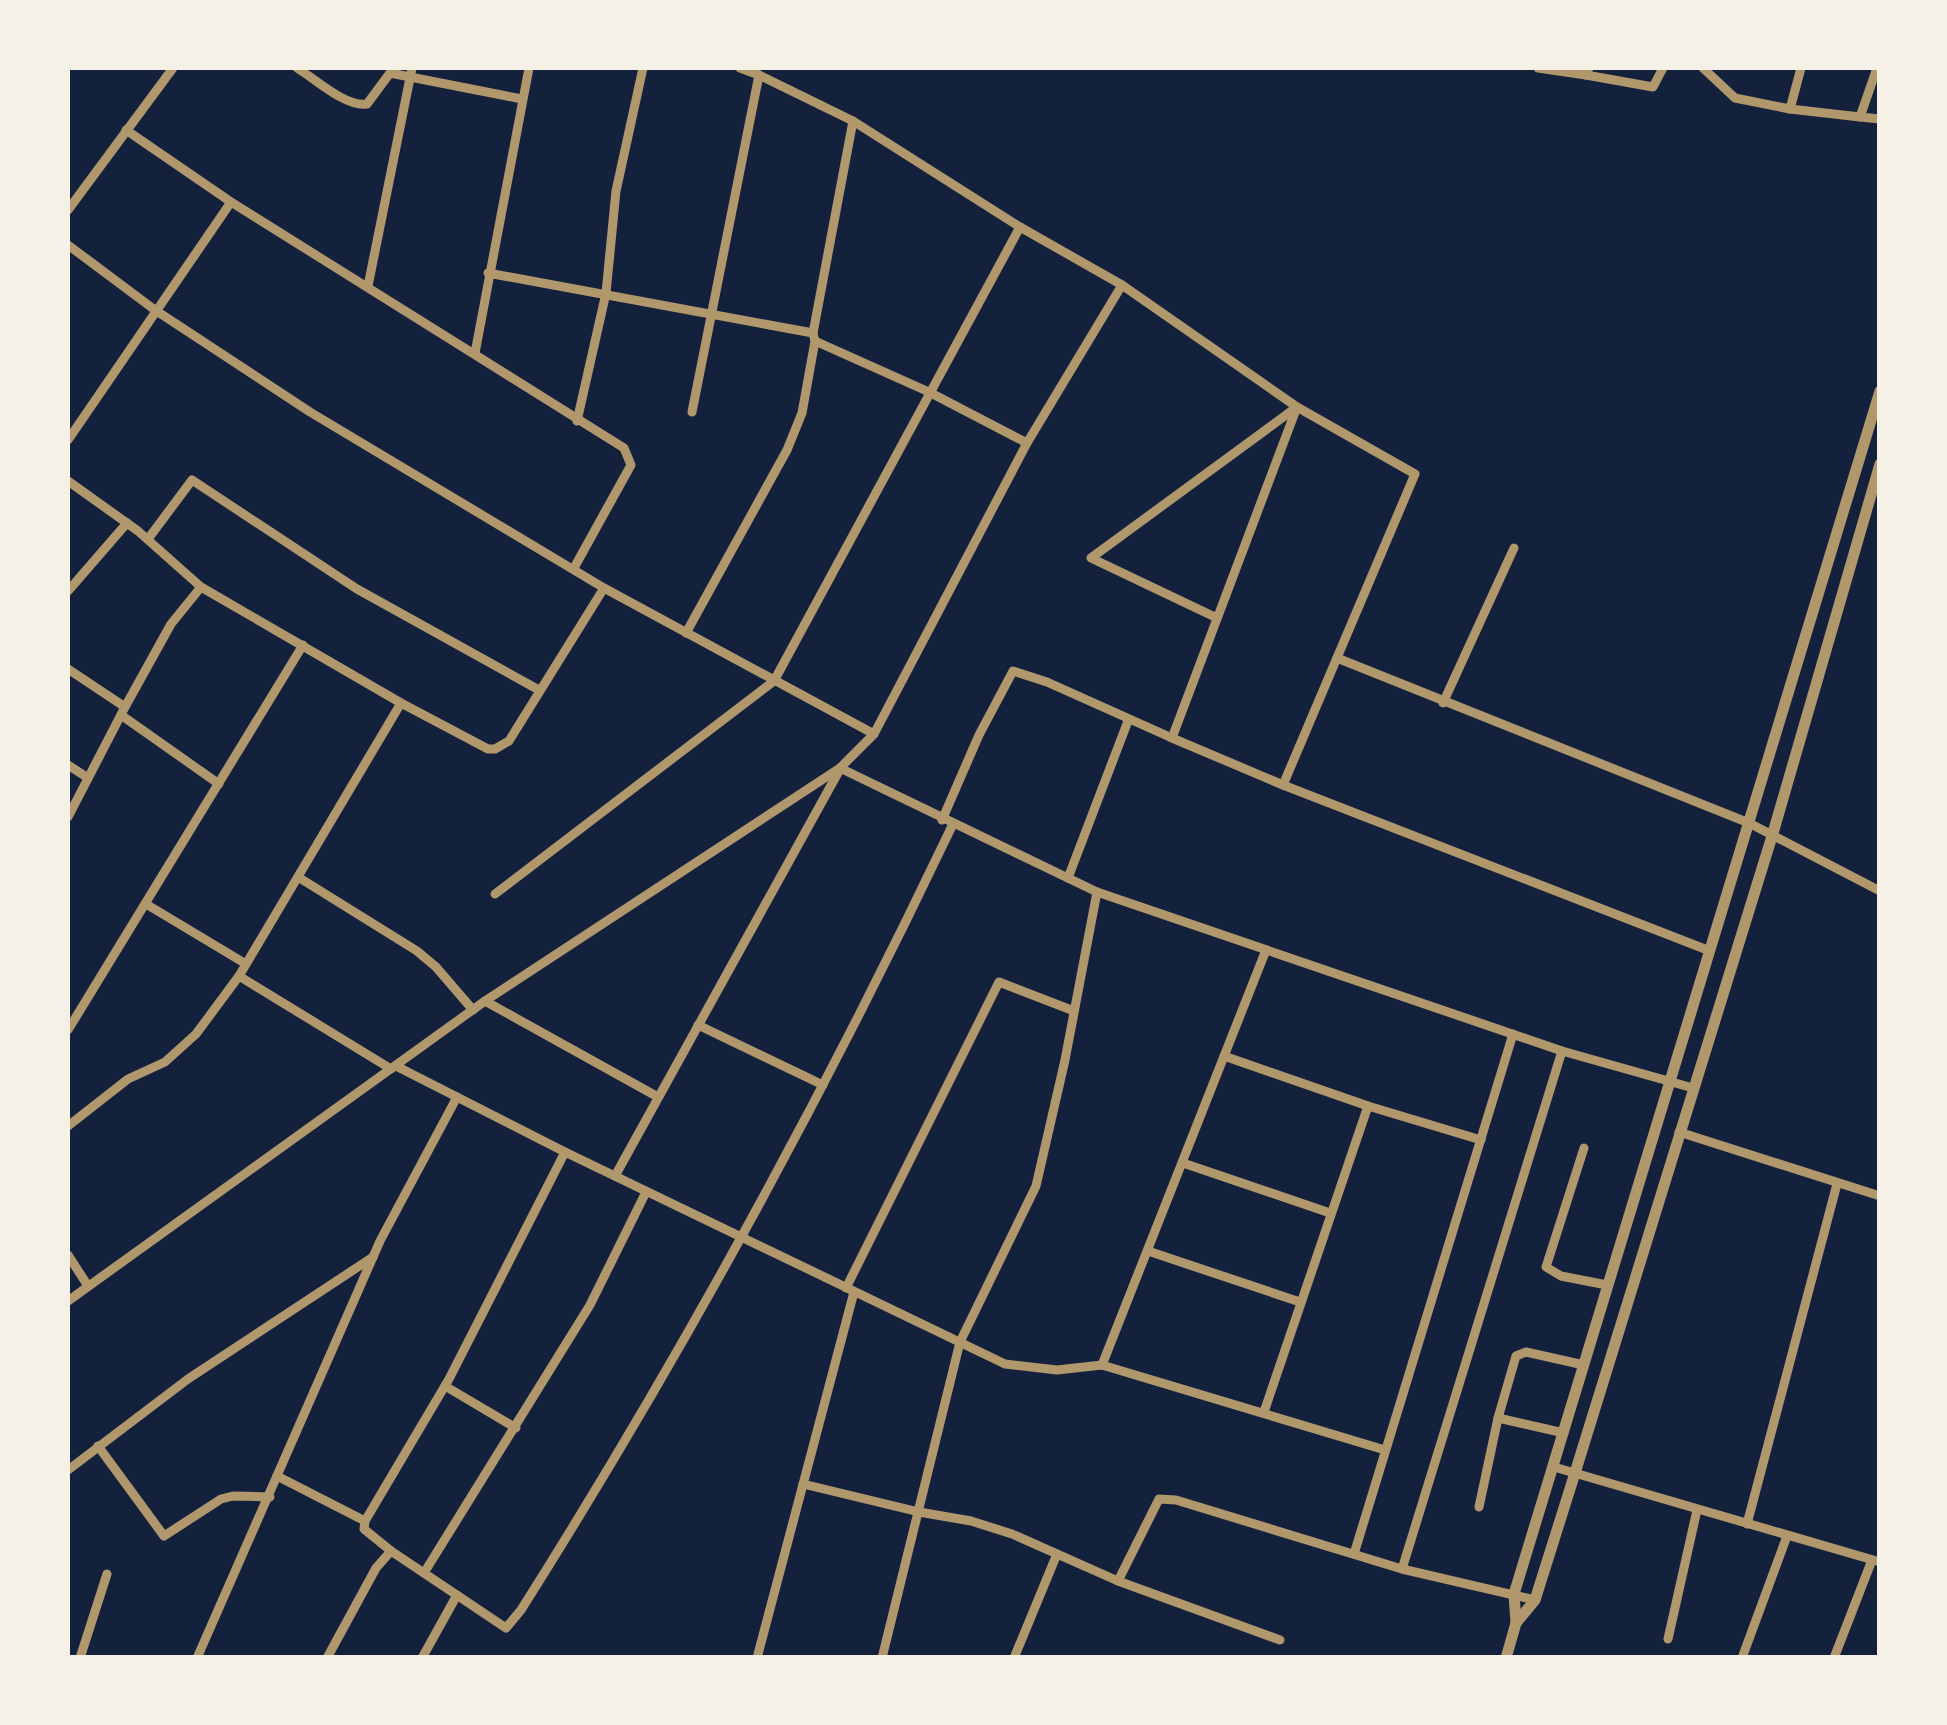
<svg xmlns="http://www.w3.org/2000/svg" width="1947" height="1725" font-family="'PT Sans Narrow',sans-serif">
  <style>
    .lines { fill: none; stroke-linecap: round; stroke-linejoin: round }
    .minor { stroke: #b1986c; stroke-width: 9 }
    .tertiary { stroke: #b1986c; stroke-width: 11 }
  </style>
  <rect width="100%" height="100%" fill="#14213d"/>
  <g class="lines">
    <g class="minor">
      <path d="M297,68c20,12 48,39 70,36l23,-31 132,26"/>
      <path d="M740,68l19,7"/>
      <path d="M1538,68l48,7"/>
      <path d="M1589,68l-3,7 67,12 10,-19"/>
      <path d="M1703,68l32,30 55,11"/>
      <path d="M1801,68l-11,41 70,8"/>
      <path d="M1877,68l-17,49 20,2"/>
      <path d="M126,130l105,72 393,246 7,17 -57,103"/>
      <path d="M68,210l105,-142"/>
      <path d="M68,245l87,65 155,102 294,176 270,146"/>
      <path d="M488,273l325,60"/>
      <path d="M368,286l44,-218"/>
      <path d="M815,341l114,51 98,51"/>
      <path d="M475,353l54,-285"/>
      <path d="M692,412l67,-337 94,46 167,106 102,58 175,122 -125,331 111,47 427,166"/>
      <path d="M577,421l29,-128 10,-102 27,-123"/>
      <path d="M68,440l163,-238"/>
      <path d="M68,481l70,50 63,56 200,116"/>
      <path d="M148,539l44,-59 165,109 182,101"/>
      <path d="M68,591l59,-68"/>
      <path d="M1217,618l-126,-60 206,-151 118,67 -132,311"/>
      <path d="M686,633l101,-183 15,-37 13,-72 -2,-8 40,-212"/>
      <path d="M1337,658l412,165 131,68"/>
      <path d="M68,669l57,38 46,-83 30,-37"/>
      <path d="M1443,703l71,-155"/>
      <path d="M121,715l98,69"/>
      <path d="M68,765l20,13"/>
      <path d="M840,768l257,124 465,159 131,37"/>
      <path d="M68,817l57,-110"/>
      <path d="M942,820l37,-85 34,-64 34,11 125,56"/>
      <path d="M298,877l119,74 19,16 37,43"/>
      <path d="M1068,878l60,-157"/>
      <path d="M495,894l279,-213 246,-454"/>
      <path d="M146,904l100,60"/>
      <path d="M239,976l152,93"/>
      <path d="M485,1001l173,96"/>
      <path d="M698,1025l125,60"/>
      <path d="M68,1030l235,-385"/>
      <path d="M1224,1056l144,50 113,34"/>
      <path d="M396,1066l169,86 440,212 52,6 45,-5 283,85"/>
      <path d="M68,1126l60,-47 37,-17 31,-28 43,-58 162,-273 87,46h7l14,-8 95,-153"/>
      <path d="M1679,1132l201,64"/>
      <path d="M1584,1148l-38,119 15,9 46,9"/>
      <path d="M1183,1163l147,50"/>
      <path d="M615,1176l224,-405"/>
      <path d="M1148,1251l152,51"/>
      <path d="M68,1255l20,31"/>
      <path d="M846,1288l153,-306 75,29"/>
      <path d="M68,1301l417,-300 355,-233 34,-34 153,-291 95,-158"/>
      <path d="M1102,1365l164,-415"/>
      <path d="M445,1386l71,42"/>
      <path d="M1264,1412l104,-306"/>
      <path d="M1498,1418l66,15"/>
      <path d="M98,1446l66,90 57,-37 12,-3 37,1"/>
      <path d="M1554,1467l326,95"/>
      <path d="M68,1470l120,-91 185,-122"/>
      <path d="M277,1476l88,45"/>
      <path d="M803,1484l116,28 52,9 41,13 106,47 41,-82 17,1 226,69 133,31"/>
      <path d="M1479,1507l19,-89 18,-62 10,-4 58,13"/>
      <path d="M1747,1524l90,-340"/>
      <path d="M391,1551l-27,-22 1,-8 84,-142 116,-227"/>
      <path d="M1354,1554l159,-520"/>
      <path d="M1402,1569l160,-518"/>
      <path d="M424,1573l166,-268 56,-113"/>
      <path d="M1118,1581l162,59"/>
      <path d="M1668,1639l29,-129"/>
      <path d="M80,1658l27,-84"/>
      <path d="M197,1658l183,-417 77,-144"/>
      <path d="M327,1658l49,-90 15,-17 115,77 15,-18c160,-253 303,-515 432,-786"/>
      <path d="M422,1658l35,-63"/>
      <path d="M757,1658l97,-366"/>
      <path d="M882,1658l78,-316 76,-156 29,-126 32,-168"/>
      <path d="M1014,1658l43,-104"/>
      <path d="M1742,1658l45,-122"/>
      <path d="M1834,1658l38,-98"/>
    </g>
    <g class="tertiary">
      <path d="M1516,1623l-2,-29 366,-1203"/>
      <path d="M1506,1658l10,-35 19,-23 40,-127 198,-640 107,-369"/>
    </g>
  </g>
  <rect width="1947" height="1725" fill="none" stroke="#f6f1e7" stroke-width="140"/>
</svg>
